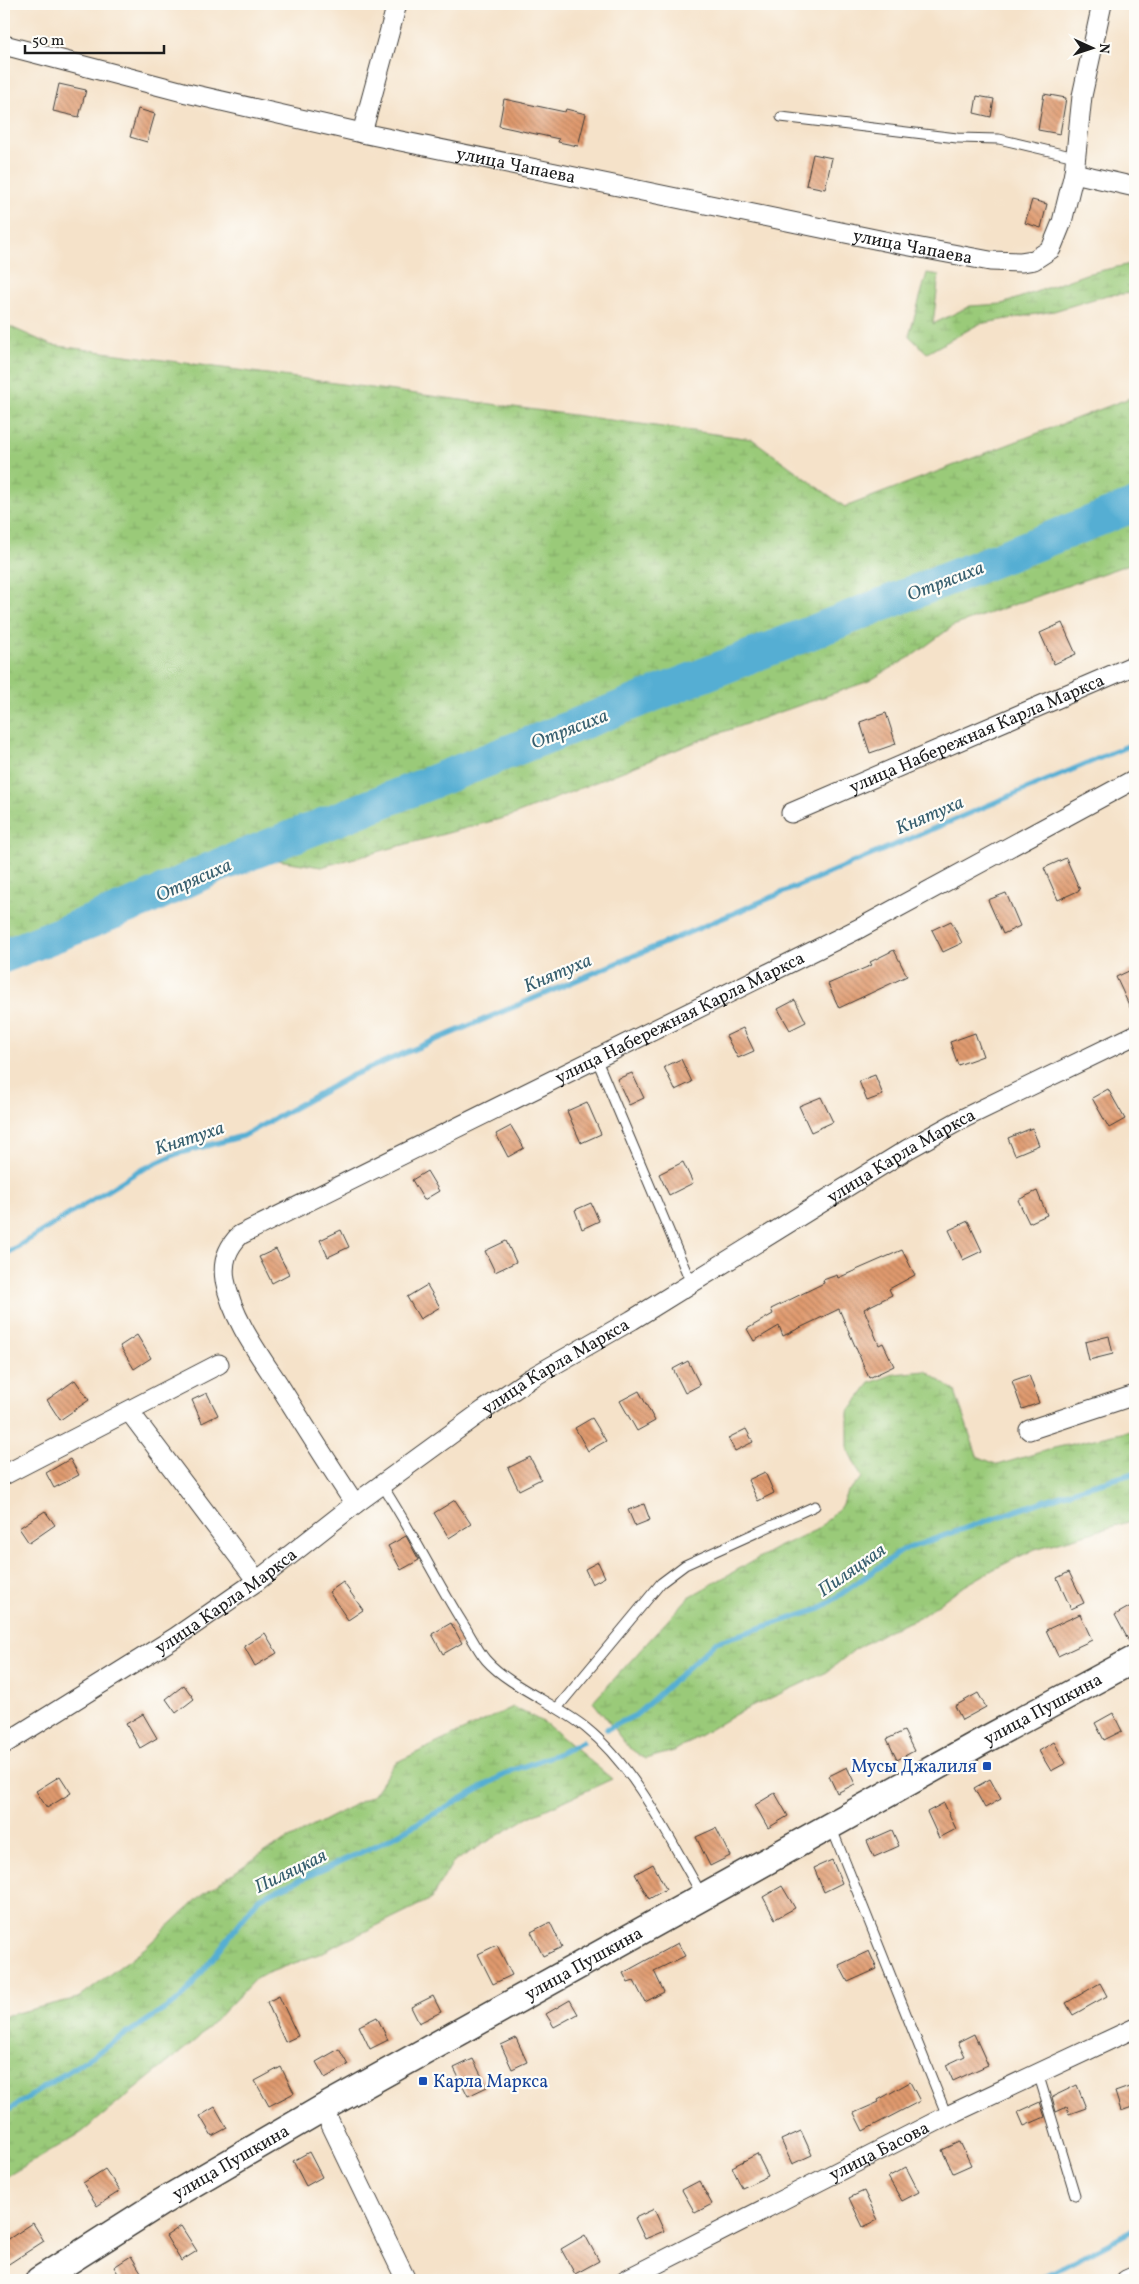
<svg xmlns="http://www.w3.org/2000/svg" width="1139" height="2284" font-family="Vollkorn,serif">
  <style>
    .wetland { fill: url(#wetland-marsh); stroke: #5b734a }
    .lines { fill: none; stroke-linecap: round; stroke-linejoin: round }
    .stream { stroke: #55aed3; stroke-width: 5.5 }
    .river { stroke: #55aed3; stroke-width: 34 }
    .building { fill: url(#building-back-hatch) }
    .lane-casing { stroke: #3d3a36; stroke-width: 11 }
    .street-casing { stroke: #3d3a36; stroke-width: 21 }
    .secondary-casing { stroke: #3d3a36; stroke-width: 29 }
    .lane { stroke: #fff; stroke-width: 9 }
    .street { stroke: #fff; stroke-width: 19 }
    .secondary { stroke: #fff; stroke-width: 26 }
    .transit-dot { fill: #1a4fb4; stroke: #fdfcf7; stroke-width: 2 }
    .labels { text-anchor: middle; stroke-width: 4.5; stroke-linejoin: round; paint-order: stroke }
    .street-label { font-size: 18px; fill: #1c1c1c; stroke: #fdfcf7 }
    .transit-label { font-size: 18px; fill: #164399; stroke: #fdfcf7; text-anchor: end }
    .water-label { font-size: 19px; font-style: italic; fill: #365e6e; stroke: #fdfcf7 }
  </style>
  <defs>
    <pattern id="wetland-marsh" width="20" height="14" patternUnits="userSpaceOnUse" patternTransform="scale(1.25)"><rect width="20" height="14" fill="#9aca79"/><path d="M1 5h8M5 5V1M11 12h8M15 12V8" fill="none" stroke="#84ad68"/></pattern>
    <pattern id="building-back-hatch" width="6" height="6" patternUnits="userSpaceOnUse" patternTransform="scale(1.25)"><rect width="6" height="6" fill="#e09a6e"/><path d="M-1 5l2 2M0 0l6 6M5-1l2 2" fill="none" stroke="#b57d5a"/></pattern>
  </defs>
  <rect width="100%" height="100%" fill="#fdfcf7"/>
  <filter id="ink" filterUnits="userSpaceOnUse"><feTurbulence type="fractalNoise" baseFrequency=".02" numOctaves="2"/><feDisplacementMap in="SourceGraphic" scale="10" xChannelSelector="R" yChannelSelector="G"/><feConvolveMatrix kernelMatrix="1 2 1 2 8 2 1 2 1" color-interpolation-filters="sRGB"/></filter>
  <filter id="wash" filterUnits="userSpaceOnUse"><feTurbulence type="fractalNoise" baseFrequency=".0096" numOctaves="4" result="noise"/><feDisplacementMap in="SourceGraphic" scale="20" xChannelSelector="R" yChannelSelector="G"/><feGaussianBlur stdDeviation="1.12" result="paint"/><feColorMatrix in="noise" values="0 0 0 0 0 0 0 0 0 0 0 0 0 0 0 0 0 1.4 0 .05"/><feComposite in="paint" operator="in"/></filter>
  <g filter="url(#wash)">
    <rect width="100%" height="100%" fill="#f5e2c9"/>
    <g class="wetland">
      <path d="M1135,263v30l-28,2 -53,16 -75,13 -52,29 -18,-17 18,-63 12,2 -6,49 37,-18 32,-2 84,-30z"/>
      <path d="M4,324l47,21 701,94 93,68 290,-111v166l-182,64 -41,30 -43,25 -166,58 -192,77 -190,51 -74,-12 -36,14 -149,48 -58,46z"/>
      <path d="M926,1371l29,20 22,65 21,9 56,-17 81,-18v90l-100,29 -41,20 -38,22 -37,27 -30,12 -35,20 -27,22 -91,42 -62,37 -29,8 -17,-12 -35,-45 96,-105 87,-49 42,-19 23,-23 6,-14 15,-14 -14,-28v-38l22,-29 24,-9z"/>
      <path d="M513,1707l32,16 67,56 -83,38 -76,45 -22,37 -112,55 -62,23 -59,61 -117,95 -77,45v-162l74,-18 67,-50 58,-54 61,-42 109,-57 22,-32z"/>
    </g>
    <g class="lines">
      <g class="stream">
        <path d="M4,1255l133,-83 39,-18 67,-18 110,-61 782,-332"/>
        <path d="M607,1729l29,-14 80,-73 104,-33 83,-59 175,-61 57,-16"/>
        <path d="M4,2113l178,-115 77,-100 125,-56 127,-71 49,-18 22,-11"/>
        <path d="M1038,2280l97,-51"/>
      </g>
      <path class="river" d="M4,956l141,-56 66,-31 924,-364"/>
    </g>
    <g id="blocks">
      <g class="building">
        <path d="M59,84l27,6 -7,27 -26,-6z"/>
        <path d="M1044,94l22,4 -6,36 -22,-4z"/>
        <path d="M977,96l17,3 -3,18 -17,-4z"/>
        <path d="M504,99l61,13 1,-3 20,5 -8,32 -20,-4 1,-3 -60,-13z"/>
        <path d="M138,109l17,5 -8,28 -17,-5z"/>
        <path d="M813,154l19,4 -7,31 -19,-4z"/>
        <path d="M1032,200l15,4 -6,24 -16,-5z"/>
        <path d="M1062,623l14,31 -22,10 -14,-31z"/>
        <path d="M886,713l10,31 -26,9 -10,-31z"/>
        <path d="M1066,858l14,32 -22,10 -14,-32z"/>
        <path d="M1006,893l14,33 -17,8 -15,-34z"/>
        <path d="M951,921l11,22 -19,9 -11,-22z"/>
        <path d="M894,950l13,26 -68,32 -11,-24 44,-19 -2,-3z"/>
        <path d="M1131,970l4,10v38l-19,-41z"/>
        <path d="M795,1000l11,22 -16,8 -12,-21z"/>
        <path d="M743,1028l11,23 -16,7 -12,-22z"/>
        <path d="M975,1033l8,23 -25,9 -8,-23z"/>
        <path d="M681,1059l11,23 -17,8 -11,-23z"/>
        <path d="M632,1073l12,25 -15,7 -12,-26z"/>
        <path d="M875,1075l8,20 -16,6 -8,-20z"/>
        <path d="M1108,1089l17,30 -16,9 -17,-30z"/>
        <path d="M821,1097l12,25 -22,10 -12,-26z"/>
        <path d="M587,1102l14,32 -20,9 -14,-32z"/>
        <path d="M511,1126l13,22 -16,9 -12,-23z"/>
        <path d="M1032,1128l7,17 -24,10 -7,-17z"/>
        <path d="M683,1162l10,21 -24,12 -10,-21z"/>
        <path d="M427,1171l12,20 -15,9 -12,-20z"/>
        <path d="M1037,1191l10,24 -18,8 -11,-23z"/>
        <path d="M591,1203l8,18 -17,8 -7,-19z"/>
        <path d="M968,1221l14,30 -19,9 -14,-30z"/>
        <path d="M341,1230l8,17 -21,10 -8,-17z"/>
        <path d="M506,1241l10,21 -21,10 -10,-21z"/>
        <path d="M276,1249l13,25 -17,9 -13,-26z"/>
        <path d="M902,1250l13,25 -26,14 3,6 -28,14 15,36 4,-2 11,23 -25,12 -30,-69 -56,27 -4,-10 -25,15 -7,-12 26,-15 -2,-5 53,-26 -1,-3 14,-5 1,3z"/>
        <path d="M427,1285l13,22 -20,12 -13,-22z"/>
        <path d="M137,1335l14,23 -17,11 -14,-23z"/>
        <path d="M1109,1336l4,18 -24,6 -4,-18z"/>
        <path d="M688,1361l12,24 -15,8 -12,-24z"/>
        <path d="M1029,1375l10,28 -17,6 -10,-28z"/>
        <path d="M75,1380l14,20 -29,20 -13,-20z"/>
        <path d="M639,1391l16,30 -18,10 -17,-30z"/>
        <path d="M207,1393l11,22 -16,8 -10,-23z"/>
        <path d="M592,1418l14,23 -18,10 -13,-23z"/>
        <path d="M746,1429l7,13 -18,9 -7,-13z"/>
        <path d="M530,1457l11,22 -22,11 -11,-22z"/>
        <path d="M70,1459l9,16 -25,13 -8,-15z"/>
        <path d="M765,1472l9,21 -16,8 -10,-21z"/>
        <path d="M455,1500l16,24 -22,14 -15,-25z"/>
        <path d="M644,1504l6,16 -15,6 -7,-16z"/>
        <path d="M45,1511l10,14 -26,18 -10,-15z"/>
        <path d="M406,1536l13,24 -18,10 -13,-24z"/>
        <path d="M598,1562l7,15 -13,7 -7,-15z"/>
        <path d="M1069,1572l15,31 -13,6 -14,-31z"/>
        <path d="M343,1582l20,28 -15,10 -19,-28z"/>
        <path d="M1131,1606l4,9v29l-4,1 -16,-30z"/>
        <path d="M1080,1614l12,26 -34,16 -12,-26z"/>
        <path d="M451,1623l11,20 -19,11 -11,-20z"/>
        <path d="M265,1633l12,20 -22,13 -11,-20z"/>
        <path d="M184,1685l10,14 -18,14 -10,-14z"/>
        <path d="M978,1693l8,14 -24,13 -7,-14z"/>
        <path d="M1113,1713l9,18 -18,9 -9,-17z"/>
        <path d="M143,1714l14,24 -17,10 -14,-24z"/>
        <path d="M904,1731l10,20 -17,9 -10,-21z"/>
        <path d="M1054,1742l12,21 -15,8 -12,-20z"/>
        <path d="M847,1767l8,17 -18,9 -8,-17z"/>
        <path d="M60,1776l11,17 -24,15 -11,-17z"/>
        <path d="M990,1779l11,20 -16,9 -11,-20z"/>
        <path d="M775,1793l13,23 -20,12 -13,-23z"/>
        <path d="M944,1803l12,26 -17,9 -12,-26z"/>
        <path d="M716,1828l14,28 -20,10 -14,-29z"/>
        <path d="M892,1830l7,16 -25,11 -7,-16z"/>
        <path d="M832,1860l10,23 -18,9 -10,-24z"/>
        <path d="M653,1864l13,25 -17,10 -14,-25z"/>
        <path d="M782,1886l13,22 -20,11 -12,-22z"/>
        <path d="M550,1922l12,25 -19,9 -12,-24z"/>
        <path d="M678,1943l7,13 -31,15 10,21 -19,10 -11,-21 -6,2 -5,-10z"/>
        <path d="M497,1945l15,30 -19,9 -15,-30z"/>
        <path d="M869,1951l8,18 -29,13 -9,-17z"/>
        <path d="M1100,1983l7,13 -34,19 -7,-12z"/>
        <path d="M279,1996l19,40 -13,6 -18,-40z"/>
        <path d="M433,1996l8,16 -22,11 -8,-16z"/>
        <path d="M570,2000l8,14 -24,13 -8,-13z"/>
        <path d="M377,2017l11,23 -18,9 -11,-23z"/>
        <path d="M974,2034l14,31 -35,16 -7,-16 19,-9 -7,-14z"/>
        <path d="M516,2038l11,24 -15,7 -11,-24z"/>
        <path d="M339,2049l9,16 -23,13 -9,-16z"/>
        <path d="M473,2059l14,28 -19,9 -14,-28z"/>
        <path d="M281,2067l13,26 -25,13 -14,-25z"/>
        <path d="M910,2082l10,19 -57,30 -9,-18 25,-11 -1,-2z"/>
        <path d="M1077,2085l9,23 -17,6 -2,-7 -11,5 -4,-15z"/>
        <path d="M1135,2085v21l-14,5 -6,-19z"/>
        <path d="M1040,2102l5,15 -21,9 -6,-14z"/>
        <path d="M215,2107l12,21 -15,8 -12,-20z"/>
        <path d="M801,2131l11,24 -20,9 -11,-24z"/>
        <path d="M960,2142l11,23 -18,8 -11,-23z"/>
        <path d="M309,2152l13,25 -16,9 -13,-25z"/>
        <path d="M757,2154l11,22 -26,12 -10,-21z"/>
        <path d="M906,2167l13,25 -17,9 -14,-24z"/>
        <path d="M105,2169l15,22 -23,15 -14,-23z"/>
        <path d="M699,2181l13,23 -17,9 -13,-23z"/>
        <path d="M864,2191l14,29 -15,7 -14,-29z"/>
        <path d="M654,2209l10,22 -19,8 -10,-21z"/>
        <path d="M33,2223l11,18 -40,26v-25z"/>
        <path d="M181,2226l16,25 -16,10 -15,-25z"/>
        <path d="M585,2235l14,26 -24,13 -14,-25z"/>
        <path d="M131,2256l15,24h-24l-8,-13z"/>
      </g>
    </g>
  </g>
  <g filter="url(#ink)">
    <use href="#blocks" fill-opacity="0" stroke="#3d3a36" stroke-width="1"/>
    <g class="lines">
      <g class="lane-casing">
        <g id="lane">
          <path d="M781,117l176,21 42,1 76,18"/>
          <path d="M596,1058l95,225"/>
          <path d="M382,1485c29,44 52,92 80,137 8,12 15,27 24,38 24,27 71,44 100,68 50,40 84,112 116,167"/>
          <path d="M558,1707l103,-124 24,-18 130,-59"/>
          <path d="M832,1829l115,287"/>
          <path d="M1038,2073l37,122"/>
        </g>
      </g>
      <g class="street-casing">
        <g id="street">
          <path id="s1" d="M4,45l183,48 175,40 532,110 96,18 31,1 13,-2 17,-11 11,-27 12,-49 8,-77 20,-92"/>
          <path d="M362,133l35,-129"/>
          <path d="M1074,173l61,14"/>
          <path id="s2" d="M791,813l344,-148"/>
          <path d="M129,1411l128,170"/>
          <path d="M1029,1430l106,-35"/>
          <path d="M4,1475l215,-111"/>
          <path id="s3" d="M355,1504c-26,-39 -51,-79 -76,-119 -21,-32 -47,-67 -54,-105 -3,-18 2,-32 15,-45l620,-307 275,-149"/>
          <path id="s4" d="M4,1744l172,-107 81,-56 98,-77 129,-94 47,-32 101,-58 276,-171 56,-31 171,-83"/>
          <path d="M323,2108l83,172"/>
          <path id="s5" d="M625,2280l322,-164 188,-88"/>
          <path d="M1126,2280l9,-4"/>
        </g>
      </g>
      <g class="secondary-casing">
        <g id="secondary">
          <path id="s6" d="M39,2280l121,-77 163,-95 658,-366 154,-83"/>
        </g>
      </g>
      <use href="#lane" class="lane"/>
      <use href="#street" class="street"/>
      <use href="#secondary" class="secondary"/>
    </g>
  </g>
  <g class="transit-dot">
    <rect x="982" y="1761" width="10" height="10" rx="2.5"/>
    <rect x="418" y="2076" width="10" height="10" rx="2.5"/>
  </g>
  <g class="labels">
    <g class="street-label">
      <text dy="6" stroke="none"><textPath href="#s1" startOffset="526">улица Чапаева</textPath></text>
      <text dy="6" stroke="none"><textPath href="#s1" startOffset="931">улица Чапаева</textPath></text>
      <text dy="6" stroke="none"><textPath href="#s2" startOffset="202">улица Набережная Карла Маркса</textPath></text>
      <text dy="6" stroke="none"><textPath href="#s3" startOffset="800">улица Набережная Карла Маркса</textPath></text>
      <text dy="6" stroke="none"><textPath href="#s4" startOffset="1074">улица Карла Маркса</textPath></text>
      <text dy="6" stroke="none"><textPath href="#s4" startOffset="669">улица Карла Маркса</textPath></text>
      <text dy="6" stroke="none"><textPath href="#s4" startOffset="264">улица Карла Маркса</textPath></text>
      <text dy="6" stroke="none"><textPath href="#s6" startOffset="1155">улица Пушкина</textPath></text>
      <text dy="6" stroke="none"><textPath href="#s6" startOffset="630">улица Пушкина</textPath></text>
      <text dy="6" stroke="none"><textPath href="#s5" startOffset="285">улица Басова</textPath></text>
      <text dy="6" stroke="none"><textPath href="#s6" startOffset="225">улица Пушкина</textPath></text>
    </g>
    <g class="transit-label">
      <text x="977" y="1772">Мусы Джалиля</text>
      <text x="433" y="2087" text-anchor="start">Карла Маркса</text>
    </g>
    <g class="water-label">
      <text transform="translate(945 580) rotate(-21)" y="7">Отрясиха</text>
      <text transform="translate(569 728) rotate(-21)" y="7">Отрясиха</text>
      <text transform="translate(929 814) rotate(-23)" y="7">Княтуха</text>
      <text transform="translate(193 879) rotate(-24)" y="7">Отрясиха</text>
      <text transform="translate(557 972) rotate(-23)" y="7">Княтуха</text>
      <text transform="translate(189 1137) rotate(-18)" y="7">Княтуха</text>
      <text transform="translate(851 1569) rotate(-35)" y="7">Пиляцкая</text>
      <text transform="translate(290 1870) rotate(-26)" y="7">Пиляцкая</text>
    </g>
  </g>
  <rect width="1139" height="2284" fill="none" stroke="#fdfcf7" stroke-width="20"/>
  <g transform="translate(1092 48) rotate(93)" stroke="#fdfcf7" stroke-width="4" paint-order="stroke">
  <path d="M0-4L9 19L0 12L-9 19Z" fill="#1c1c1c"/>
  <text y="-8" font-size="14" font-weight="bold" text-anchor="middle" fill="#1c1c1c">N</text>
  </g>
  <path d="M25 45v8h139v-8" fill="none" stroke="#1c1c1c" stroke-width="2.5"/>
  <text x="32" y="45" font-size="15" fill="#1c1c1c" stroke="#fdfcf7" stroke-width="4" paint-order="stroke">50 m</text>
</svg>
